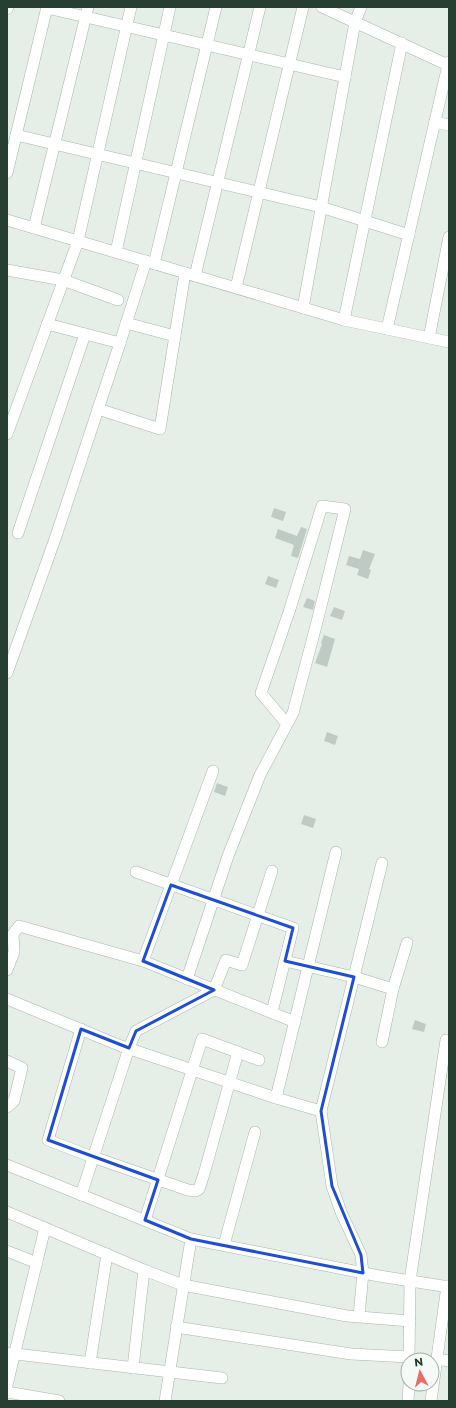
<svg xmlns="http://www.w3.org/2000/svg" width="456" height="1408" font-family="Montserrat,sans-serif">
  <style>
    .building { fill: #becbc4 }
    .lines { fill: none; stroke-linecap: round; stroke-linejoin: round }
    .minor-casing { stroke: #a9b6ae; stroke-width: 12 }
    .minor { stroke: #fff; stroke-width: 11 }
    .marked { fill: none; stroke: #1d4ed8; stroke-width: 3; stroke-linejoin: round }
  </style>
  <rect width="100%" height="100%" fill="#e6eee8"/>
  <g class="building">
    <path d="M274,508l12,4 -3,9 -12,-4z"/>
    <path d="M301,527l6,2 -9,29 -7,-2 3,-11 -19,-7 3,-9 19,7z"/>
    <path d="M363,550l12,4 -6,15 2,1 -3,9 -11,-4 2,-6 -13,-4 3,-9 11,3z"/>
    <path d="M268,576l11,4 -3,8 -11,-4z"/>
    <path d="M307,598l8,3 -2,9 -10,-3z"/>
    <path d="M334,607l11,4 -3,9 -12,-4z"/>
    <path d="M324,635l11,4 -8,28 -12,-4 7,-19 -1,-1z"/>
    <path d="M327,732l11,4 -3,9 -11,-4z"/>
    <path d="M217,783l11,4 -3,9 -11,-4z"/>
    <path d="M304,815l12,4 -3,9 -12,-4z"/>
    <path d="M415,1020l11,4 -2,8 -12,-3z"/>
  </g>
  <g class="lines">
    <g class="minor-casing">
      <g id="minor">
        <path d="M322,7l126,58 1,-3"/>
        <path d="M47,8l298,69"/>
        <path d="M7,9l1,-2"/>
        <path d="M435,122l14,3"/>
        <path d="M16,135l305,72 88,28"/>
        <path d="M7,173l40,-166"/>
        <path d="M7,220l337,100 105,22"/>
        <path d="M34,228l54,-221"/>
        <path d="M116,252l54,-245"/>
        <path d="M154,264l62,-257"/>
        <path d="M7,270l56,10 55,20"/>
        <path d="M195,276l65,-269"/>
        <path d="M236,288l67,-281"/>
        <path d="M303,308l52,-286 6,-15"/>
        <path d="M344,320l58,-277"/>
        <path d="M126,323l49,13"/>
        <path d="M47,324l73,19 26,-82"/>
        <path d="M387,329l61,-264"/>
        <path d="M429,338l20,-101"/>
        <path d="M98,409l62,20 25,-156"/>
        <path d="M7,434l71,-193 53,-234"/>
        <path d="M18,533l67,-199"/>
        <path d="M7,673l48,-134 65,-196"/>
        <path d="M136,872l157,56 -21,84"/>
        <path d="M143,961l70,-190"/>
        <path d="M285,961l69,16 39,12"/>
        <path d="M7,970l7,-18 -1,-18 6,-8 124,35 152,61"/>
        <path d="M187,979l41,-123 32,-81 33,-62 24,-91 28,-113 -23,-3 -33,106 -28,81 26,31"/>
        <path d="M7,999l114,47 155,52 60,-246"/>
        <path d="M81,1029l-33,111 39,15 101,35 8,1 3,-2 5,-15 34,-122"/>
        <path d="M382,1042l11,-53 14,-46"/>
        <path d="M7,1061l15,7 -8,33 -7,6"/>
        <path d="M276,1098l45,13 61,-248"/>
        <path d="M321,1111l11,75 9,26 20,43 2,18 -4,43"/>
        <path d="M7,1165l184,74 188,37 70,11"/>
        <path d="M81,1195l48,-147 7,-17 78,-41 12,-30 16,5 30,-94"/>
        <path d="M7,1212l137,58 39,15 164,31 63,5"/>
        <path d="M145,1220l57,-181 57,21"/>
        <path d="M224,1245l31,-113"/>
        <path d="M7,1251l30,12"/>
        <path d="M176,1327l175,27 58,3"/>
        <path d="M7,1353l215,25"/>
        <path d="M437,1359l12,2"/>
        <path d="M409,1360l1,-79 36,-241"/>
        <path d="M90,1363l17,-109"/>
        <path d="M133,1368l11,-98"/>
        <path d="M7,1385l38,-157"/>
        <path d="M7,1392l52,9"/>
        <path d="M165,1401l26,-162"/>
        <path d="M408,1401l1,-17"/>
        <path d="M431,1401l16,-115"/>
      </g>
    </g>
    <use href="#minor" class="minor"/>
  </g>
  <path class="marked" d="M171,885l122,43 -8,33 69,16 -33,134 11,75 29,69 2,18 -172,-34 -46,-19 13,-40 -110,-40 33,-111 48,19 7,-17 78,-41 -71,-29z"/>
  <rect width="456" height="1408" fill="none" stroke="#263f32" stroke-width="16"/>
  <g transform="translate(420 1372) rotate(353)"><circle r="19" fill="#f6faf7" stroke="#a3afa8"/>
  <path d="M0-3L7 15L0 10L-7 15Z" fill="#e96c69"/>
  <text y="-6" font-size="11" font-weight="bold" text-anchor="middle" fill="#263f32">N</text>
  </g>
</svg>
